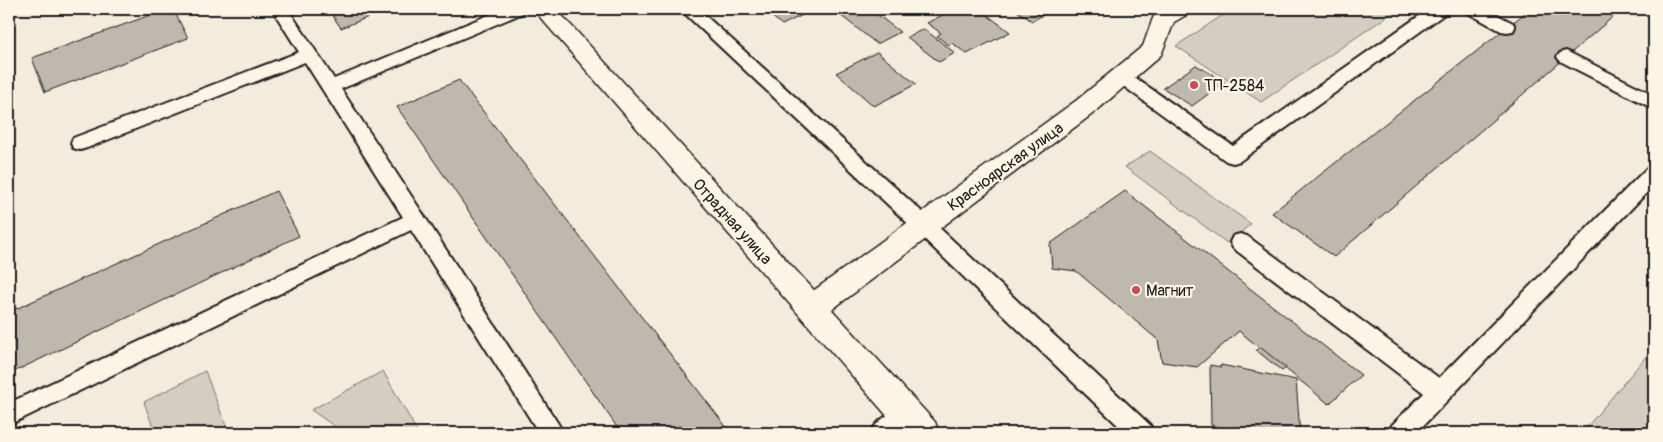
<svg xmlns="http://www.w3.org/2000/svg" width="1663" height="442" font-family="Pangolin,sans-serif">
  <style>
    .green { fill: #d3cec1; stroke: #78756e }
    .building { fill: #beb9ae; stroke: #1c1c1c }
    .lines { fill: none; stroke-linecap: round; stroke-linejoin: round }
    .lane-casing { stroke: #1c1c1c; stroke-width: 4 }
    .street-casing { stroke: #1c1c1c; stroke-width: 3 }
    .secondary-casing { stroke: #1c1c1c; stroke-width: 3 }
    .lane { fill: #fcf5e5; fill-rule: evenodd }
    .street { fill: #fcf5e5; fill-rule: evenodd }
    .secondary { fill: #fcf5e5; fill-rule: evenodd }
    .poi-dot { fill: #d1495b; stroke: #fcf5e5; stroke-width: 2 }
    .labels { text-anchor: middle; stroke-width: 4.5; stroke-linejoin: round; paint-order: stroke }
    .poi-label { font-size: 16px; fill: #1c1c1c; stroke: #fcf5e5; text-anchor: start }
    .street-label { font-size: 16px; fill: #1c1c1c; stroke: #fcf5e5 }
  </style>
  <rect width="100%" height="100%" fill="#f3ecdd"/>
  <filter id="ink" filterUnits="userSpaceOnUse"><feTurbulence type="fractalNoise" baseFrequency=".02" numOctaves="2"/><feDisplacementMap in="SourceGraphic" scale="10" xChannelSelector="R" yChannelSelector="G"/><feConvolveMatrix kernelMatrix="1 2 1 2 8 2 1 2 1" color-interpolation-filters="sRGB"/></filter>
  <g filter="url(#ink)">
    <g class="green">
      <path d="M1232,9h166l-137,93 -85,-56z"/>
      <path d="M1150,151l101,73 -24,19 -102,-76z"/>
      <path d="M1654,347v86h-72z"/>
      <path d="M205,371l23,60 -3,2h-70l-11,-31z"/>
      <path d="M383,371l35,62h-74l-33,-23z"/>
    </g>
    <g class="building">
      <path d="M167,9h6l15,29 -143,54 -13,-34z"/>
      <path d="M328,9h61l-48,19z"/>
      <path d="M763,9h52l-33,16z"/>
      <path d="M840,9h30l30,23 -23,12 -42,-33z"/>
      <path d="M954,9h25l31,23 -43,22 -15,-11 -4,2 -11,-9 4,-3 -14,-10z"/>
      <path d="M1014,9h40l-22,12z"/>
      <path d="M1530,9h92l-288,248 -62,-44z"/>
      <path d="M924,29l31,24 -16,9 -32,-25z"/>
      <path d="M877,52l39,32 -42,22 -38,-33z"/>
      <path d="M1196,65l29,17 -33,24 -29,-18z"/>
      <path d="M459,80l272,353h-110l-224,-326z"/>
      <path d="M276,191l23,45 -290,138v-62z"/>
      <path d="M1125,191l236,184 -32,29 -90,-73 -42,36 -35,-5 -4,-22 -82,-69 -24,-3 -2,-24z"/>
      <path d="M1260,347l26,21 -4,3 -26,-21z"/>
      <path d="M1210,365l11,2v-2l75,15 4,53h-73l-5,-3v-2l-11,-3z"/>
    </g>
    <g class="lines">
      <g class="lane-casing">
        <g id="lane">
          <path d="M272,9h16l46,70 169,-70h22l-2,4 -182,76 82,125 141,219h-25l-128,-203 -402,195v-22l394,-186 -98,-155 -218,86 -7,2 -7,-2 -2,-5 2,-5 226,-86z"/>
          <path d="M680,9h18l233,211 219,205 4,8h-28l-209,-201z"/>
          <path d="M1429,9h19l-2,4 -206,148 -7,2 -7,-2 -111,-81 -3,-4 3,-4 6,-2 6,2 106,74z"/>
          <path d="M1466,9h20l27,14 2,4 -2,4 -6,1 -6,-1 -33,-18z"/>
          <path d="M1566,51l88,44v14l-94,-48 -3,-4 3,-4z"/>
          <path d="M1654,166v19l-238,248h-28l4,-8 32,-32 -191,-145 -3,-6 3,-6 7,-2 7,2 192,142 208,-210z"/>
          <path d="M908,405l8,3 4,8c-10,20 -29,17 -49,17 5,-13 24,-23 37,-28z"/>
        </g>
      </g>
      <g class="street-casing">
        <path id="street" d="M1163,9h28l-3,5 -14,8 -13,33 -66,57 -273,205 -10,3 -10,-3 -5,-9 5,-9 275,-199 66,-54 10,-28 3,-5z"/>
      </g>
      <g class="secondary-casing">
        <path id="secondary" d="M533,9h23l379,413 4,11h-37z"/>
      </g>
      <use href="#lane" class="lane"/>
      <use href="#street" class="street"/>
      <use href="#secondary" class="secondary"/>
    </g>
  </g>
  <g class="poi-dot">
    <circle cx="1194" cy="85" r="5"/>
    <circle cx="1136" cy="290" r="5"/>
  </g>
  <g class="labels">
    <g class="poi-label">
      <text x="1204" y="91">ТП-2584</text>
      <text x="1146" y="296">Магнит</text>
    </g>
    <g class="street-label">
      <text transform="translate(1005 166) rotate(-36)" y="6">Красноярская улица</text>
      <text transform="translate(733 221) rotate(48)" y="6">Отрадная улица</text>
    </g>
  </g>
  <rect width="1663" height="442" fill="none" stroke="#fcf5e5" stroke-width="30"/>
  <rect x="15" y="15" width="1633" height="412" fill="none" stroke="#1c1c1c" stroke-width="2" filter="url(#ink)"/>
</svg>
